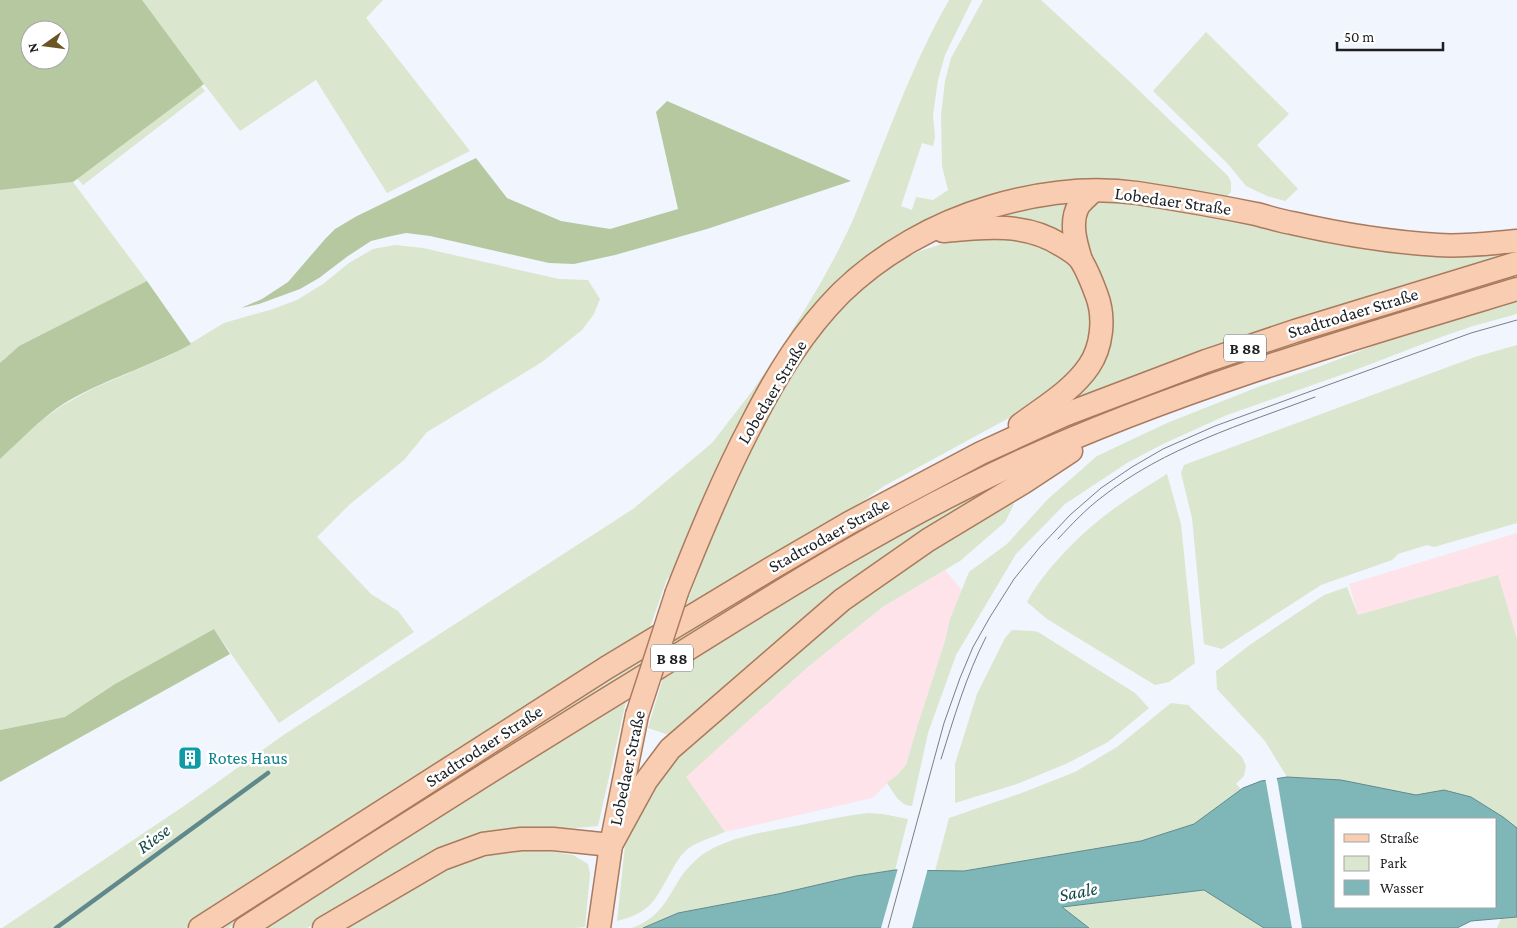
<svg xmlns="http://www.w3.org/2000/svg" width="1517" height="928" font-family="'Crimson Pro',serif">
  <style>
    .industrial { fill: #fee3ea }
    .green { fill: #dae6cd; fill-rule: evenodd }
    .forest { fill: #b5c8a0; fill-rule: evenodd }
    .water { fill: #7fb7b9; stroke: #61898c; fill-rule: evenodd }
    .pier { fill: #f1f5fe }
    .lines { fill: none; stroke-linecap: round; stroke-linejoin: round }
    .stream { stroke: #61898c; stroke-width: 4.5 }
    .major-casing { stroke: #a97a5d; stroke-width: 25 }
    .major { stroke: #f9cdb1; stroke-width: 22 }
    .tram { stroke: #7b7e84; stroke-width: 1 }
    .major-bridge-casing { stroke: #a97a5d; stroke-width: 25; stroke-linecap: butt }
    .major-bridge { stroke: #f9cdb1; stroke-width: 22 }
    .labels { text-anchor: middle; stroke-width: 5; stroke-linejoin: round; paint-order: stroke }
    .shield { fill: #fff; stroke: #606264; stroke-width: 1 }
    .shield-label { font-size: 16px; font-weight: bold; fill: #1c1e22 }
    .street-label { font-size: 18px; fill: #1c1e22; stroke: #fff }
    .culture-label { font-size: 18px; fill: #0d838f; stroke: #fff; text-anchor: start }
    .water-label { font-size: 19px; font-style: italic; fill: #16494a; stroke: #fff }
  </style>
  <rect width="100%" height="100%" fill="#f1f5fe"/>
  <g class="industrial">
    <path d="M1517,533v106l-20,-63 -139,39 -9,-31z"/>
    <path d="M945,570l17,20 -12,29 -5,22 -27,83 -12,42 -34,32 -147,34 -40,-55 124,-111 75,-60z"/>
  </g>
  <g class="green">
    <path d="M0,0h383l-17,18 104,133 -83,42 -71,-113 -76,51 -46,-60 -3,3 14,17 -122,94 -83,-93zM30,30h30v30h-30z"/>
    <path d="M949,0h23l-27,55 -7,25 -5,35 2,23 -2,8 -11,-3 -21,63 11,4 4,-13 17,3 15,-10 -6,-24 -1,-51 4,-34 6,-23 32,-58h58l86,79 101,97 3,6v10l-6,6 -92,-13 -67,-5 -61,10 -58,20 -56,32 -108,111 -4,-2c27,-43 56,-89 76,-136 31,-74 54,-145 94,-215z"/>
    <path d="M1206,32l83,82 -32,31 41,44 -13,12 -18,-5 -21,-10 -18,-22 -75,-73z"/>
    <path d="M73,182l74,99 -128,65 -16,14 -3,80v-250z"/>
    <path d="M1100,200l417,49v5l-439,146 -17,2 30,-32 6,-94 -17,-59z"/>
    <path d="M1071,201l-2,33 -104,-10 39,-12z"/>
    <path d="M1006,235l57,18 27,42 1,44 -20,37 -51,36 -136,74 -46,33 -154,92 16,-43 -1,-10 21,-51 75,-142 51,-65 42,-33 32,-16 28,-9 15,-3z"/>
    <path d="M395,245l28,3 136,31 29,1 12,19 -6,15 -12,16 -40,32 -115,70 -23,28 -55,45 -32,32 54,57 27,17 16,21 -135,91 -65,-94 -99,55 -50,33 -65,13v-271l42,-39 21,-15 31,-17 77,-33 53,-32 49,-14 24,-9 26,-16 26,-21 24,-14z"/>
    <path d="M1517,272v8l-368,120 -545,291 -375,237h-14l281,-180 351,-214 195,-100 196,-75z"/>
    <path d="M1517,298v16l-44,12 -32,11 -86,33 -128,45 -64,29 -36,19 -62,41 -49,50 -60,101 -28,78 -16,73c-12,0 -18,-13 -25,-23l10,-8 9,-10 12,-41 27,-83 5,-22 19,-47 38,-28 41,-45 49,-43 70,-33 91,-36 63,-21 70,-27z"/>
    <path d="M1517,345v178l-83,24 -7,-2 -29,9 -6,6 -71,25 -99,64 -18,-5 -12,-126 -11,-45 3,-8 291,-108z"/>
    <path d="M771,363l1,1c-40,68 -73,139 -102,213l-3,2 -19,54 -462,295h-184l182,-122 101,-72 348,-225 79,-66 41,-53z"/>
    <path d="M1167,474l14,50 14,139 -26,19 -14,3 -108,-66 -20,-17c17,-31 48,-63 76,-85 20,-16 43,-30 64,-43z"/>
    <path d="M1013,477l-127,80 -99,76 -77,66 -38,37 -24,-8 15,-50 110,-72 156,-90z"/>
    <path d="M1010,502l4,2 -9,18 -45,39 -76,45 -75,60 -123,111 39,55c-12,5 -26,9 -36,16 -7,5 -13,14 -17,22 -17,29 -19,42 -55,51l8,-76 16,-36 34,-49 53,-49 71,-60 87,-71 69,-46z"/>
    <path d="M1498,575l19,64v189l-14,-11 -32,-20 -27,-7 -28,5 -75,-15 -54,-3 -22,-36 -48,-52 -1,-18 35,-27 73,-49 23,-8 11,28z"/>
    <path d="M1012,630l21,1 5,1 97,61 14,15 -41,34 -40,21 -51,21 -62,19v-39l22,-70 28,-56z"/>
    <path d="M627,697l-29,129 -108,10 -126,61 -57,31h-43z"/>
    <path d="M1171,703l17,2 54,52 4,9 -2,10 -8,8 5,5 -47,35 -53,17 -177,30h-29l14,-53 70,-24 56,-22 42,-25z"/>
    <path d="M868,813l15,1 25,5 -13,51 -39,6 -78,18 -100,19 -35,15h-11c39,-14 37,-45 64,-68 24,-22 69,-28 100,-34 24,-5 48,-10 72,-13z"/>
    <path d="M530,848l43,7 15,9 2,10 -5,53 -10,1h-236l136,-74z"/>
    <path d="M1205,890l59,38h-175l-27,-21z"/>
    <path d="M1517,917v11h-20l4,-10z"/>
  </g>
  <g class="forest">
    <path d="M0,0h142l62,84 -131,98 -73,8zM30,30h30v30h-30z"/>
    <path d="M667,101l184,80 -144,48 -92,26 -41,9 -25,-1 -119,-27 -24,-3 -19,4 -16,4 -23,15 -29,22 -19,11 -41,15 -18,4 21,-9 26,-17 38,-44 9,-9 22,-13 119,-58 31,40 54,23 49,8 68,-20 -22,-97z"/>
    <path d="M147,281l44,63c-41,23 -87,35 -128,60 -23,15 -43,37 -63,55v-96l19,-17z"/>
    <path d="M214,629l16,25 -230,128v-52l65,-13 50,-33z"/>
  </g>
  <path class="water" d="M1287,777l54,3 75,15 28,-5 27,7 32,20 14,11v89l-46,4 -14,7h-193l-60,-38 -142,17 27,21h-446l35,-15 100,-19 78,-18 39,-6 69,1 177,-30 53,-17 49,-36 18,-7zM1336,819h160v88h-160z"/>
  <g class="pier">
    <path d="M1276,775l2,9 24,144h-10l-27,-151z"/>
    <path d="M898,868h30l-16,60h-31z"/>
  </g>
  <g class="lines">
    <path class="stream" d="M56,928l212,-155"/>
    <g class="major-casing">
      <g id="major">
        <path d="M943,231c40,-4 83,-9 118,14 7,4 17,10 21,17 6,10 11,23 15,34 8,22 5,51 -8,70 -17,25 -45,41 -69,59"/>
        <path d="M1081,260c-5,-16 -12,-38 -2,-55 4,-5 10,-10 14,-14"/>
        <path d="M677,592c23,-58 46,-114 75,-169 24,-47 51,-92 89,-130 41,-40 95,-70 149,-86 47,-14 98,-21 147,-14 39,6 80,13 119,21 12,3 24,7 36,9 48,11 97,19 146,22 26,2 53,-2 79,-4"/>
        <path d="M611,845l35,-64 24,-32 172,-149 86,-60 96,-58 47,-31"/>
        <path d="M200,928l406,-260 164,-99 79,-46 132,-70 83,-38 142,-54 89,-30 222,-68"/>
        <path d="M245,928c137,-89 275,-176 414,-261 118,-74 235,-148 362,-206 158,-72 330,-122 496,-172"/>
        <path d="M324,928l118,-69 41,-15 38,-5h32l58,6"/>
        <path d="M599,928l12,-83 26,-130"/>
      </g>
    </g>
    <use href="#major" class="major"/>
    <g class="tram">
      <path d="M1058,539c14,-15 28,-30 44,-42 62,-49 141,-73 213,-100"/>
      <path d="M941,759c13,-41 25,-83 45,-122"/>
      <path d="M888,928l56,-205 16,-45 13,-31 17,-30 24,-38 26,-32 30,-32 31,-27 31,-21 31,-18 52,-23 256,-93 46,-13"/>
    </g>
    <g class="major-bridge-casing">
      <path id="major-bridge" d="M637,715l40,-123"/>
    </g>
    <use href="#major-bridge" class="major-bridge"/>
  </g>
  <defs>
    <g id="building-square" transform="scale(1.25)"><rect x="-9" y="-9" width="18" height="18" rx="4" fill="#0f9aa8" stroke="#fff"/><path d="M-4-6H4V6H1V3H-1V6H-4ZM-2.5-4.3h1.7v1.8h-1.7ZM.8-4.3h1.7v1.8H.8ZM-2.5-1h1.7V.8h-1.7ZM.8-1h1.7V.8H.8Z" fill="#fff"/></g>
  </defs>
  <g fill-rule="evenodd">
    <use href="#building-square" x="190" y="758"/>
  </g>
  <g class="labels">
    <g class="shield">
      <rect x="1224" y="334.5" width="42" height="27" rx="4"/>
      <rect x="651" y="644.5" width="42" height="27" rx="4"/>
    </g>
    <g class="shield-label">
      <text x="1245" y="354">B 88</text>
      <text x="672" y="664">B 88</text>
    </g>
    <g class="street-label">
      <text transform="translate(1173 201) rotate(8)" y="6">Lobedaer Straße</text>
      <text transform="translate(1353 313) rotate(-17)" y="6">Stadtrodaer Straße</text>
      <text transform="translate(772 392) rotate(-59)" y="6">Lobedaer Straße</text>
      <text transform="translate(829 535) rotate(-29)" y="6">Stadtrodaer Straße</text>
      <text transform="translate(484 746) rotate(-33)" y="6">Stadtrodaer Straße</text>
      <text transform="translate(627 768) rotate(-78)" y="6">Lobedaer Straße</text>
    </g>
    <g class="culture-label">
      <text x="208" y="764">Rotes Haus</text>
    </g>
    <g class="water-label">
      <text transform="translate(153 838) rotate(-36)" y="7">Riese</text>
      <text transform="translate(1078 891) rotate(-11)" y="7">Saale</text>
    </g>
  </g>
  <rect x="1334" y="818" width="162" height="90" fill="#ffffff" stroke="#a4a5a7"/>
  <rect x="1344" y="834" width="25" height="8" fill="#f9cdb1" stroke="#a4a5a7"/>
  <text x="1380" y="843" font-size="15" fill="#1c1e22">Straße</text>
  <rect x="1344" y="856" width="25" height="15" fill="#dae6cd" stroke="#a4a5a7"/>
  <text x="1380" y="868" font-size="15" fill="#1c1e22">Park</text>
  <rect x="1344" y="880" width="25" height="15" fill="#7fb7b9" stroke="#a4a5a7"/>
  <text x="1380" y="893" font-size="15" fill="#1c1e22">Wasser</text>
  <g transform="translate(45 45) rotate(256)"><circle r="24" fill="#ffffff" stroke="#a4a5a7"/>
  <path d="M0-4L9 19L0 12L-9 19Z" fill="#6b5524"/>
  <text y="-8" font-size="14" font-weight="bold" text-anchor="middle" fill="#1c1e22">N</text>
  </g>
  <path d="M1337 42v8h106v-8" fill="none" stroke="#1c1e22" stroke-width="2.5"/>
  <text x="1344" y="42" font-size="15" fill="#1c1e22" stroke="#ffffff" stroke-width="4" paint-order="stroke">50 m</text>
</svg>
